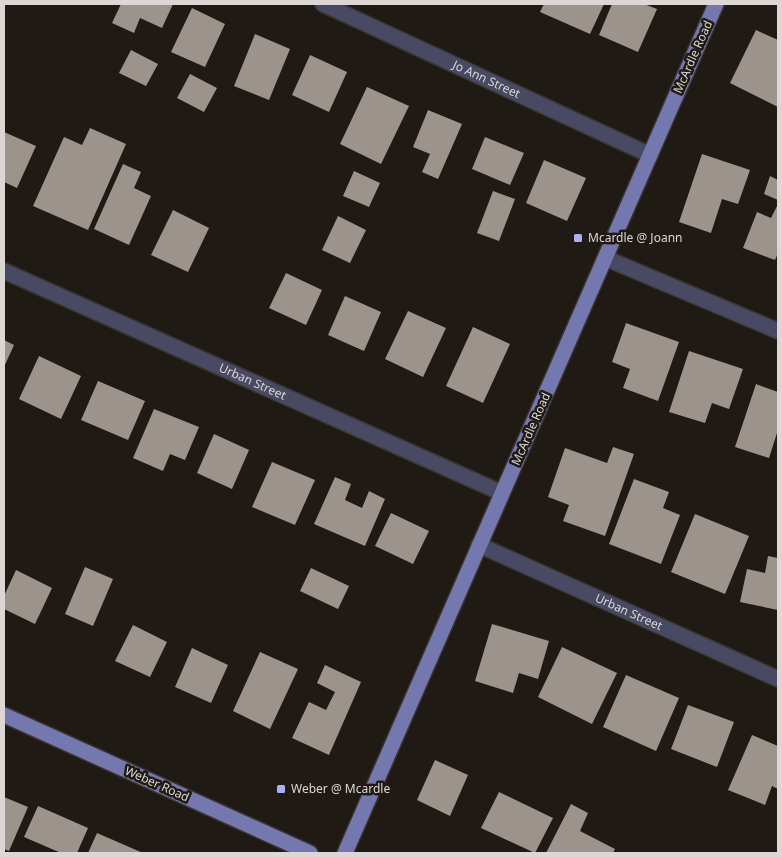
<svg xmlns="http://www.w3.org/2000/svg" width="782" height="857" font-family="'Noto Sans',sans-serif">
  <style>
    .building { fill: #9b938c }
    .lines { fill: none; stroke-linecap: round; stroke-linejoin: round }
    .minor-casing { stroke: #3a3430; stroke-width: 18 }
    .major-casing { stroke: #3a3430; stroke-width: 18 }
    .minor { stroke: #484a64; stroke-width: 15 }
    .major { stroke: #7578af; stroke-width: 15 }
    .poi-dot { fill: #abaffb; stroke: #201a15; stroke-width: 2 }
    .labels { text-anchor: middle; stroke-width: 5; stroke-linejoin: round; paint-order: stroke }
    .street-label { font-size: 12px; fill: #dcd7d4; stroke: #201a15 }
    .poi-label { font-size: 12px; fill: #dcd7d4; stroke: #201a15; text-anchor: start }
  </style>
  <rect width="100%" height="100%" fill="#201a15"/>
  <g class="building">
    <path d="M121,4h52l-11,24 -22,-10 -6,15 -22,-10z"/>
    <path d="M544,4h60l-14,30 -50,-22z"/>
    <path d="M612,4h32l13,5 -19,43 -39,-17z"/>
    <path d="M192,8l33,16 -20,43 -34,-15z"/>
    <path d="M756,30l22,10v67l-48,-24z"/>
    <path d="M255,34l35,15 -21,51 -35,-14z"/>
    <path d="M131,50l27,14 -12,22 -27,-13z"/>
    <path d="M310,55l37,17 -18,40 -37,-17z"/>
    <path d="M190,74l27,14 -13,24 -27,-14z"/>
    <path d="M367,87l42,19 -28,58 -41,-20z"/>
    <path d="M428,110l34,14 -24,55 -16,-7 8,-18 -17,-7z"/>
    <path d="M90,128l36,16 -38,86 -55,-24 31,-69 18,8z"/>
    <path d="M4,132l32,14 -19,42 -13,-6z"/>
    <path d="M485,137l39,16 -14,32 -38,-16z"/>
    <path d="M702,154l48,16 -12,34 -16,-5 -11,34 -32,-11z"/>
    <path d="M544,160l42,18 -19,43 -41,-18z"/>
    <path d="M123,164l18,8 -7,16 17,8 -22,49 -35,-16z"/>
    <path d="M354,171l26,12 -11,24 -26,-11z"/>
    <path d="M770,176l8,4v20l-14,-6z"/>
    <path d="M493,191l22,8 -16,42 -22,-8z"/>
    <path d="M778,204v49l-3,7 -32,-12 14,-36 14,6z"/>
    <path d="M173,210l36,18 -21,44 -37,-17z"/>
    <path d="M338,216l28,14 -16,33 -28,-13z"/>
    <path d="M286,273l36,17 -16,35 -37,-17z"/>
    <path d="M345,296l36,16 -17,39 -36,-16z"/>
    <path d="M408,311l38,17 -23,49 -38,-18z"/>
    <path d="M626,323l53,19 -21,59 -35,-13 7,-19 -18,-7z"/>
    <path d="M473,327l37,17 -27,59 -37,-17z"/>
    <path d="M4,340l10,5 -10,22z"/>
    <path d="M689,351l54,18 -14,40 -17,-6 -7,20 -36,-11z"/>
    <path d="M39,356l42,20 -20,43 -42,-20z"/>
    <path d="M98,381l47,20 -17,39 -47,-20z"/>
    <path d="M756,384l22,8v38l-9,28 -34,-11z"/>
    <path d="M154,409l45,18 -14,33 -15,-6 -7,17 -30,-13z"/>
    <path d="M214,434l35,16 -17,39 -35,-16z"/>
    <path d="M613,447l21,7 -29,82 -42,-15 6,-16 -21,-8 17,-49 42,15z"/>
    <path d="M272,462l43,18 -20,45 -43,-18z"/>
    <path d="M335,477l16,7 -6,16 17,8 7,-17 16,8 -20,47 -51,-22z"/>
    <path d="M634,479l35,13 -6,16 17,7 -19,49 -52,-20z"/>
    <path d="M391,513l38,18 -16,33 -38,-18z"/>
    <path d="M695,514l54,22 -24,58 -54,-22z"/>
    <path d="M768,556l10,2v52l-38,-8 7,-33 18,4z"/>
    <path d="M85,567l28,12 -20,47 -28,-12z"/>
    <path d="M311,568l38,18 -11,23 -38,-18z"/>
    <path d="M16,570l36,18 -17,36 -31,-15v-13z"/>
    <path d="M492,624l57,17 -11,38 -19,-6 -6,20 -38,-12z"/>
    <path d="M133,625l34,17 -17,35 -35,-16z"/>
    <path d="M562,647l55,26 -25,51 -54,-27z"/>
    <path d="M192,648l36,17 -17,38 -36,-16z"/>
    <path d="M260,652l38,17 -28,60 -37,-18z"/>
    <path d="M325,665l36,17 -32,73 -37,-17 17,-36 17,8 9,-18 -18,-9z"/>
    <path d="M626,675l53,23 -23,53 -53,-24z"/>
    <path d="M688,705l46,17 -17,45 -46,-18z"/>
    <path d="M752,735l26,11v43l-6,-3 -7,19 -37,-15z"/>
    <path d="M435,760l33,15 -18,41 -33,-16z"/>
    <path d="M499,792l54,26 -18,35 -54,-25z"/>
    <path d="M4,797l24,10 -19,44 -5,-2z"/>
    <path d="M571,804l17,9 -8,18 35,18 -2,4h-67z"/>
    <path d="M38,806l50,22 -11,25h-16l-37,-16z"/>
    <path d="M97,833l46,20h-55z"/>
  </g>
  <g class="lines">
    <g class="minor-casing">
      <g id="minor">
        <path id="s1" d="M323,4l327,151"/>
        <path d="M605,258l173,73"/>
        <path id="s2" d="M4,271l498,222"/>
        <path id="s3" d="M479,545l299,134"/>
      </g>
    </g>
    <g class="major-casing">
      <g id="major">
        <path d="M4,715l306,138"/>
        <path d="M345,853l371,-849"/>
      </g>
    </g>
    <use href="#minor" class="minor"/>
    <use href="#major" class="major"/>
  </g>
  <g class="poi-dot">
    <rect x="573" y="233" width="10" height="10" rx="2.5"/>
    <rect x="276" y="784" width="10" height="10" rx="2.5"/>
  </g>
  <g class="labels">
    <g class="street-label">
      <text transform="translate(693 57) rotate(-66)" y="4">McArdle Road</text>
      <text dy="4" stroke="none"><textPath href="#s1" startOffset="180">Jo Ann Street</textPath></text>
      <text dy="4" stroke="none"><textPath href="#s2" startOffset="272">Urban Street</textPath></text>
      <text transform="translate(531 429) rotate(-66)" y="4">McArdle Road</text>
      <text dy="4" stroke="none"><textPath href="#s3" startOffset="164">Urban Street</textPath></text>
      <text transform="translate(157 784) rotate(24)" y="4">Weber Road</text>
    </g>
    <g class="poi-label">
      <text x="588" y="242">Mcardle @ Joann</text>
      <text x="291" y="793">Weber @ Mcardle</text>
    </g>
  </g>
  <rect width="782" height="857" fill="none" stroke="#dcd7d4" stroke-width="10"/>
</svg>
